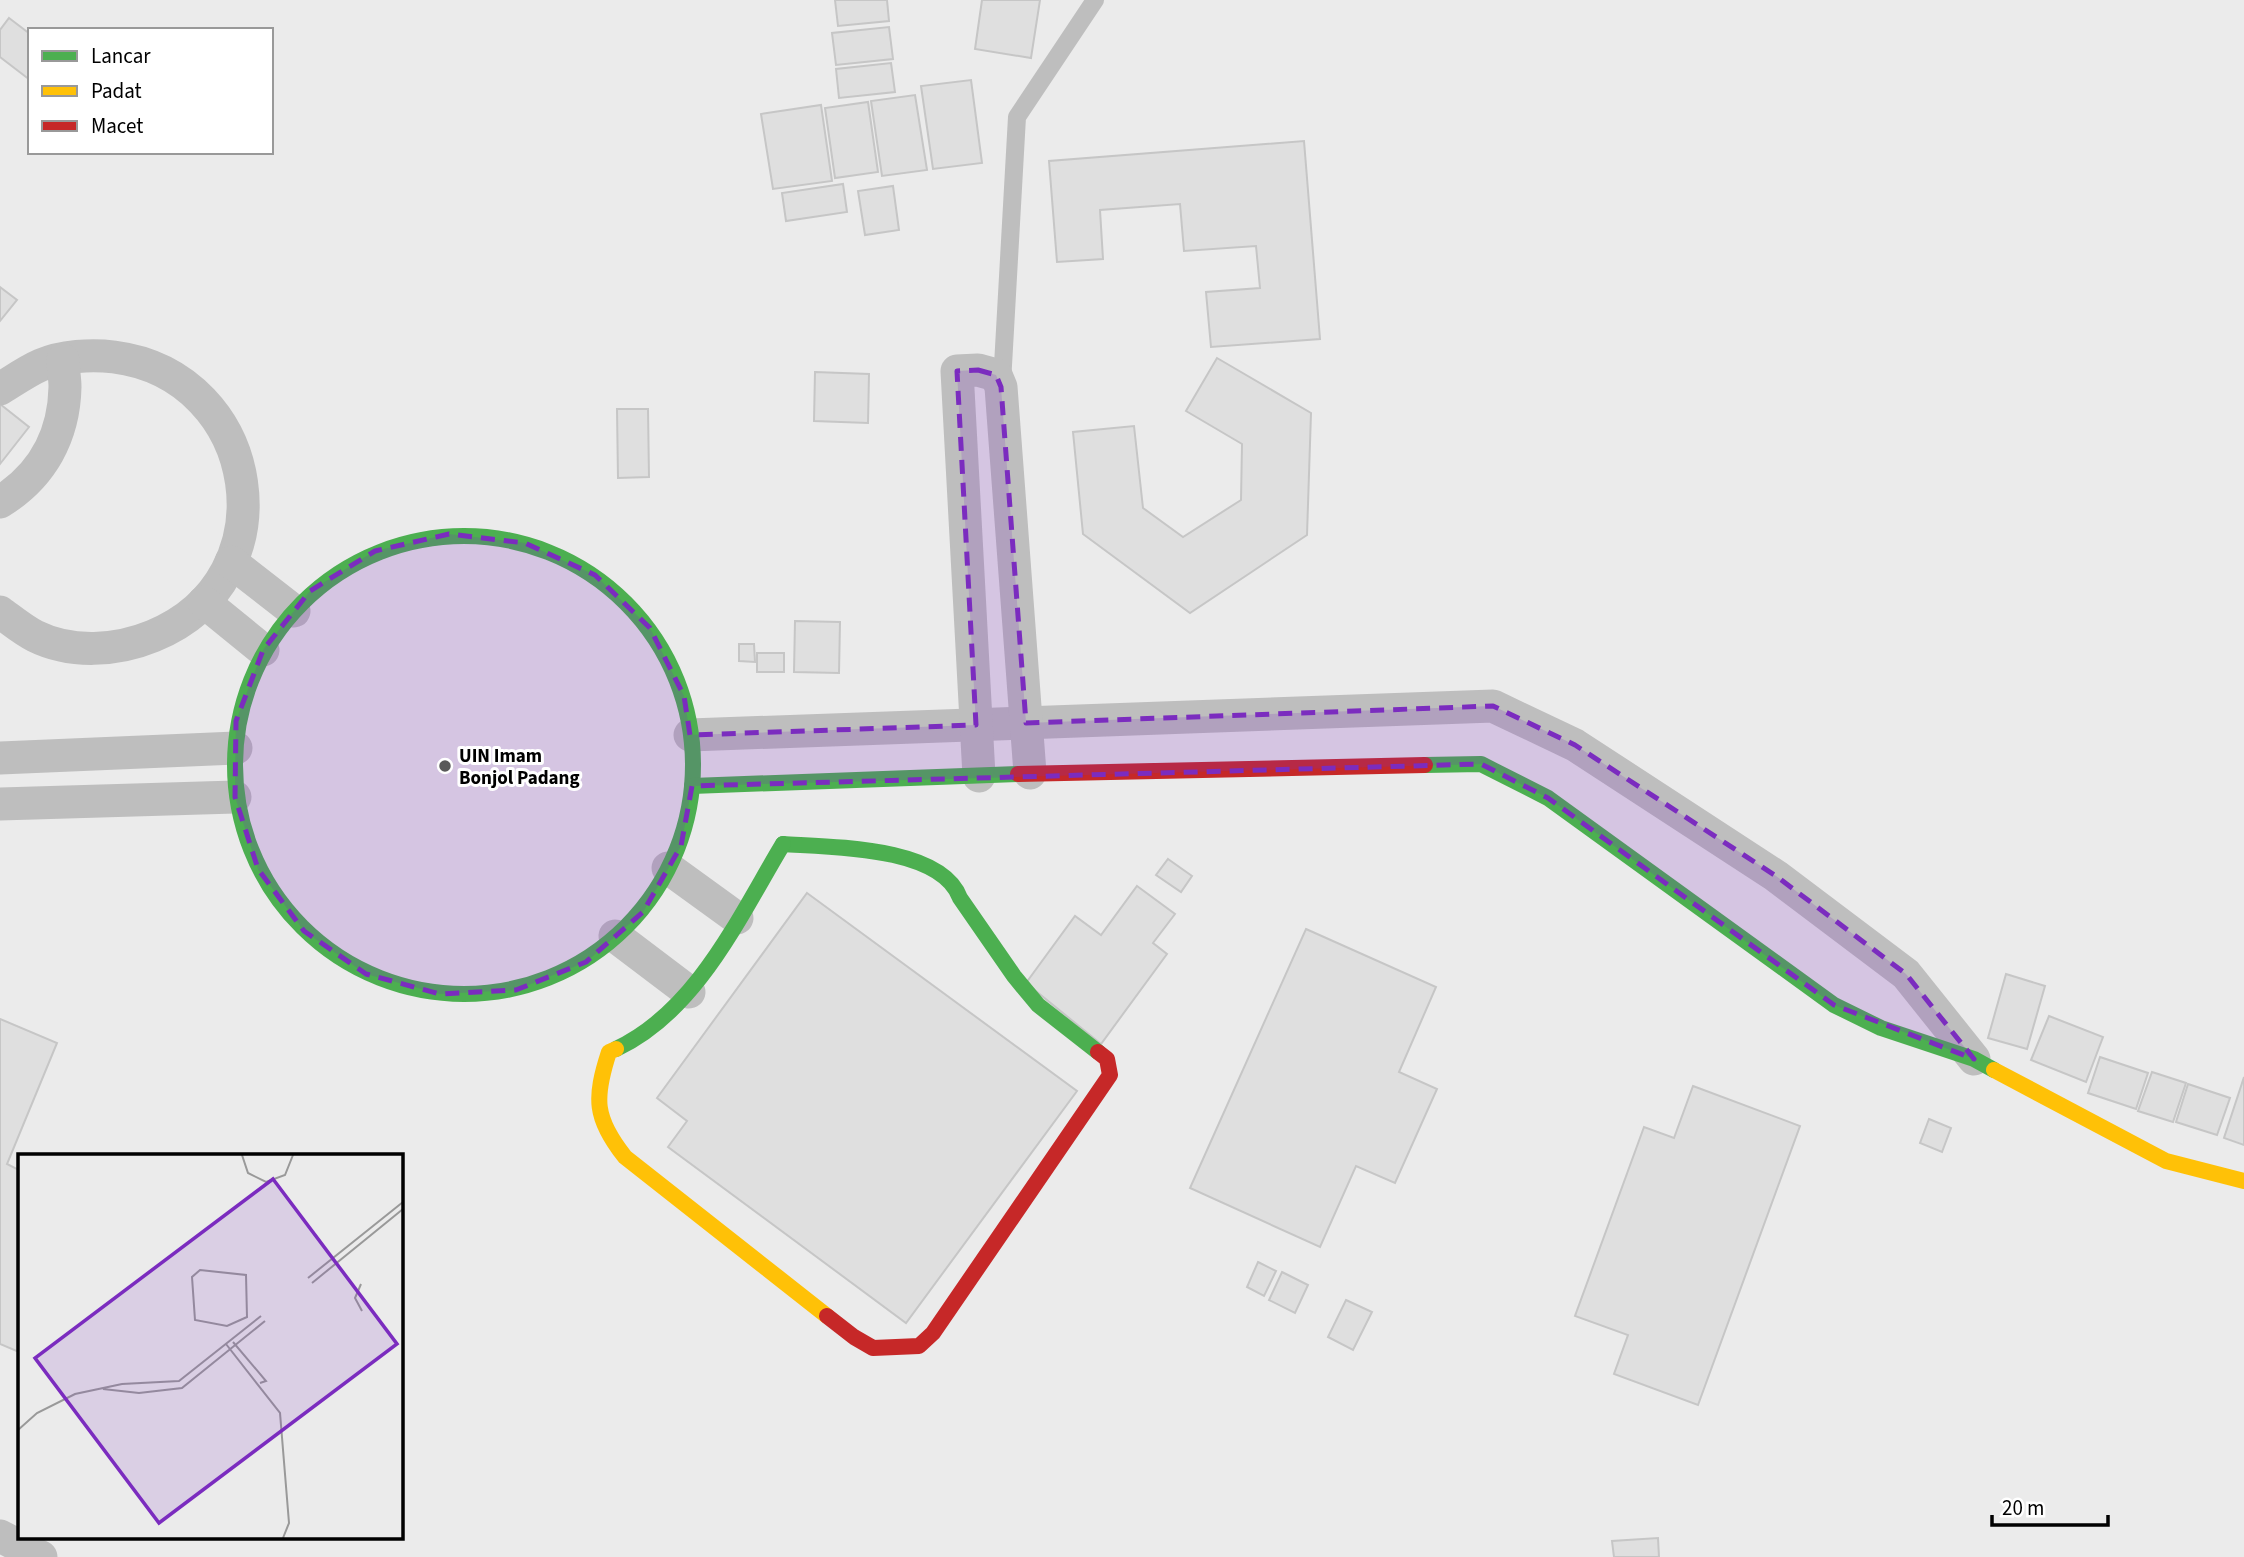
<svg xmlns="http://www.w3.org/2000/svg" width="2244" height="1557" font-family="'Source Sans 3',sans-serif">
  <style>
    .green { fill: #ebebeb; fill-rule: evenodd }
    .building { fill: #dfdfdf; stroke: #c6c6c6; stroke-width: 2 }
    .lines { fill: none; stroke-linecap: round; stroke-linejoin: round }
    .lane { stroke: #bebebe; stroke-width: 18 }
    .street { stroke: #bebebe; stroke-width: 33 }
    .fast { stroke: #4caf50; stroke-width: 16 }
    .slow { stroke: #ffc107; stroke-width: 16 }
    .jam { stroke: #c62828; stroke-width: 16 }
    .marked { fill: #7b2cbf; fill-opacity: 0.2; stroke: #7b2cbf; stroke-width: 5; stroke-dasharray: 14 9; stroke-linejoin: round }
    .poi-dot { fill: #595959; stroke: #fff; stroke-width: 2.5 }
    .labels { text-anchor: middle; stroke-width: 6; stroke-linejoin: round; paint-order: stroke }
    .poi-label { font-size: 19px; font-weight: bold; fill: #000; stroke: #fff; text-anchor: start }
    .inset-road { fill: none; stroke: #999; stroke-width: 2 }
    .view { fill: #7b2cbf; fill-opacity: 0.15; stroke: #7b2cbf; stroke-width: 3.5 }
    .inset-edge { fill: none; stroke: #000; stroke-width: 3.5 }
  </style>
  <rect width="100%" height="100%" fill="#fff"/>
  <path class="green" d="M0,0h2244v1557h-2244zM30,30h241v122h-241zM19,1156h382v382h-382z"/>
  <g class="building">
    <path d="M835,0h52l2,21 -51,5z"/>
    <path d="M982,0h58l-9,58 -56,-9z"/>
    <path d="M9,18l21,16v46l-30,-23v-27z"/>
    <path d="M889,27l4,32 -57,6 -4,-32z"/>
    <path d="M891,63l4,29 -56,6 -3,-29z"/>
    <path d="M971,80l11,83 -49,6 -12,-83z"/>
    <path d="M915,95l12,75 -45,6 -11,-75z"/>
    <path d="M868,102l10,70 -43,6 -10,-70z"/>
    <path d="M821,105l11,76 -59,8 -12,-75z"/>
    <path d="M1304,141l16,198 -109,8 -5,-55 54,-4 -4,-42 -72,5 -4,-47 -80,6 3,49 -46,3 -8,-101z"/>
    <path d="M843,184l4,28 -61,9 -4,-28z"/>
    <path d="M893,186l6,44 -34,5 -7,-44z"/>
    <path d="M0,287l17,13 -17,21z"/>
    <path d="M1217,358l94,55 -4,122 -117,78 -107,-79 -10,-102 61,-6 9,82 40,29 58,-37 1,-56 -56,-33z"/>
    <path d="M815,372l54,2 -1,49 -54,-2z"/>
    <path d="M0,404l29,23 -29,37z"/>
    <path d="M617,409h31l1,68 -31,1z"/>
    <path d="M795,621l45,1 -1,51 -45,-1z"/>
    <path d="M739,644h15l1,18 -16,-1z"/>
    <rect x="757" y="653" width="27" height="19"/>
    <path d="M1168,859l24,17 -11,16 -25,-17z"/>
    <path d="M1137,886l38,28 -22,29 14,11 -66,90 -75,-61 49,-67 26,19z"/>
    <path d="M807,893l270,198 -171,232 -238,-176 19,-26 -30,-23z"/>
    <path d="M1306,929l130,58 -37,85 38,17 -42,94 -39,-17 -36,81 -130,-59z"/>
    <path d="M2006,974l39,12 -18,63 -39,-11z"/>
    <path d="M2049,1016l54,21 -17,45 -55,-22z"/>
    <path d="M0,1019l57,24 -50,121 12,6v182l-19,-8z"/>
    <path d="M2100,1057l48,16 -12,36 -48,-16z"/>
    <path d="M2152,1072l34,11 -13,39 -35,-11z"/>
    <path d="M2244,1077v68l-20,-7z"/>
    <path d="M2188,1084l42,14 -13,37 -41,-13z"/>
    <path d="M1693,1086l107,40 -102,279 -84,-31 14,-39 -53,-19 69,-189 30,11z"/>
    <path d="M1929,1119l22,9 -9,24 -22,-9z"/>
    <path d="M1258,1262l18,9 -12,25 -17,-9z"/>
    <path d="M1282,1272l26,13 -13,28 -26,-13z"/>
    <path d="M1346,1300l26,12 -19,38 -25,-13z"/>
    <path d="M1658,1538l1,19h-45l-2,-16z"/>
  </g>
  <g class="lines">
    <path class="lane" d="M1002,383l15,-266 78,-117"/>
    <g class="street">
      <path d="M0,389c13,-8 27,-18 41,-24 21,-9 50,-11 73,-8 148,19 179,222 39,279 -36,15 -82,18 -118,0 -12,-6 -24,-16 -35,-24"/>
      <path d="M0,502c42,-26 64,-66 65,-115 0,-9 -2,-18 -2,-27"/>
      <path d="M231,562l63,49"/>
      <path d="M204,602l59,48"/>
      <path d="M690,735l803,-29 82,39 201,131 130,98 68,85"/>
      <path d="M0,758l236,-10"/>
      <path d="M979,776l-22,-405 21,-1 18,5 5,12 29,386"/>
      <path d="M0,804l235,-7"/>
      <path d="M668,868l69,50"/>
      <path d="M615,936l74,56"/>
      <path d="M0,1536l41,21"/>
    </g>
    <g class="fast">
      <circle cx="464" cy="765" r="229"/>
      <path d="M1425,765l56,-1 67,34 286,207 47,23 93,31 20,11"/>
      <path d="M692,786l326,-12"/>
      <path d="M783,844c46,3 158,2 177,54l54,78 24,29 60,47"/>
      <path d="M616,1049c81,-38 123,-132 167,-205"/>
    </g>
    <g class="slow">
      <path d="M616,1049l-7,3c-15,46 -15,66 16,105l202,159"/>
      <path d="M1994,1070l172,91 78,20"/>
    </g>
    <g class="jam">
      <path d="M1018,774l407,-9"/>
      <path d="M827,1316l27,21 19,11 46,-2 14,-13 177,-258 -3,-16 -9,-7"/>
    </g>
  </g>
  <path class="marked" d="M978,370l18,5 5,12 25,336 467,-17 82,39 201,131 130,98 68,85 -140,-54 -286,-207 -67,-34 -789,22 -11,60 -38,66 -57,50 -70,28 -76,4 -74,-20 -62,-43 -46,-62 -23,-72 1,-76 27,-71 47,-59 65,-40 74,-17 76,9 70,32 55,53 34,68 6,39 286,-10 -19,-354z"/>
  <circle class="poi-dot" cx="445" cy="766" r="7"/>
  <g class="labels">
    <g class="poi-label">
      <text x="459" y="762">UIN Imam<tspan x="459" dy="22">Bonjol Padang</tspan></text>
    </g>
  </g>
  <g transform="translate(18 1154)">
    <rect width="385" height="385" fill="#fff"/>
    <path d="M0,1h385v383h-385z" fill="#ebebeb"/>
    <path class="inset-road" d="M224,1l6,18 18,9 19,-7 8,-20M182,116l46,5 1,42 -20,9 -32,-6 -3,-43zM290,124l95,-76M294,129l91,-74M343,130l-6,14 7,13M215,188l33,39 -6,2M208,190l54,69 9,110 -6,15M85,235l36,4 43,-5 83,-67M0,276l19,-17 38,-19 47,-10 57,-3 82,-65"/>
    <path class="view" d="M255,25l124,165 -238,179 -124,-165z"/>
    <rect width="385" height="385" class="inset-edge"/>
  </g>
  <rect x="28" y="28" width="245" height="126" fill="#ffffff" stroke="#999999" stroke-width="2"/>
  <rect x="42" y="51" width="35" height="10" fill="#4caf50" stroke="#999999" stroke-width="2"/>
  <text x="91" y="63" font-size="21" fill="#000000">Lancar</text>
  <rect x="42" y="86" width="35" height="10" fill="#ffc107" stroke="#999999" stroke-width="2"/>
  <text x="91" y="98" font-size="21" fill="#000000">Padat</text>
  <rect x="42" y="121" width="35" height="10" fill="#c62828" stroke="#999999" stroke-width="2"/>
  <text x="91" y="133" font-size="21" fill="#000000">Macet</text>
  <path d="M1992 1515v10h116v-10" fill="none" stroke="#000000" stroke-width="3.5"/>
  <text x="2002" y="1515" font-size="21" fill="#000000" stroke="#ffffff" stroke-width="5" paint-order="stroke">20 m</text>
</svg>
